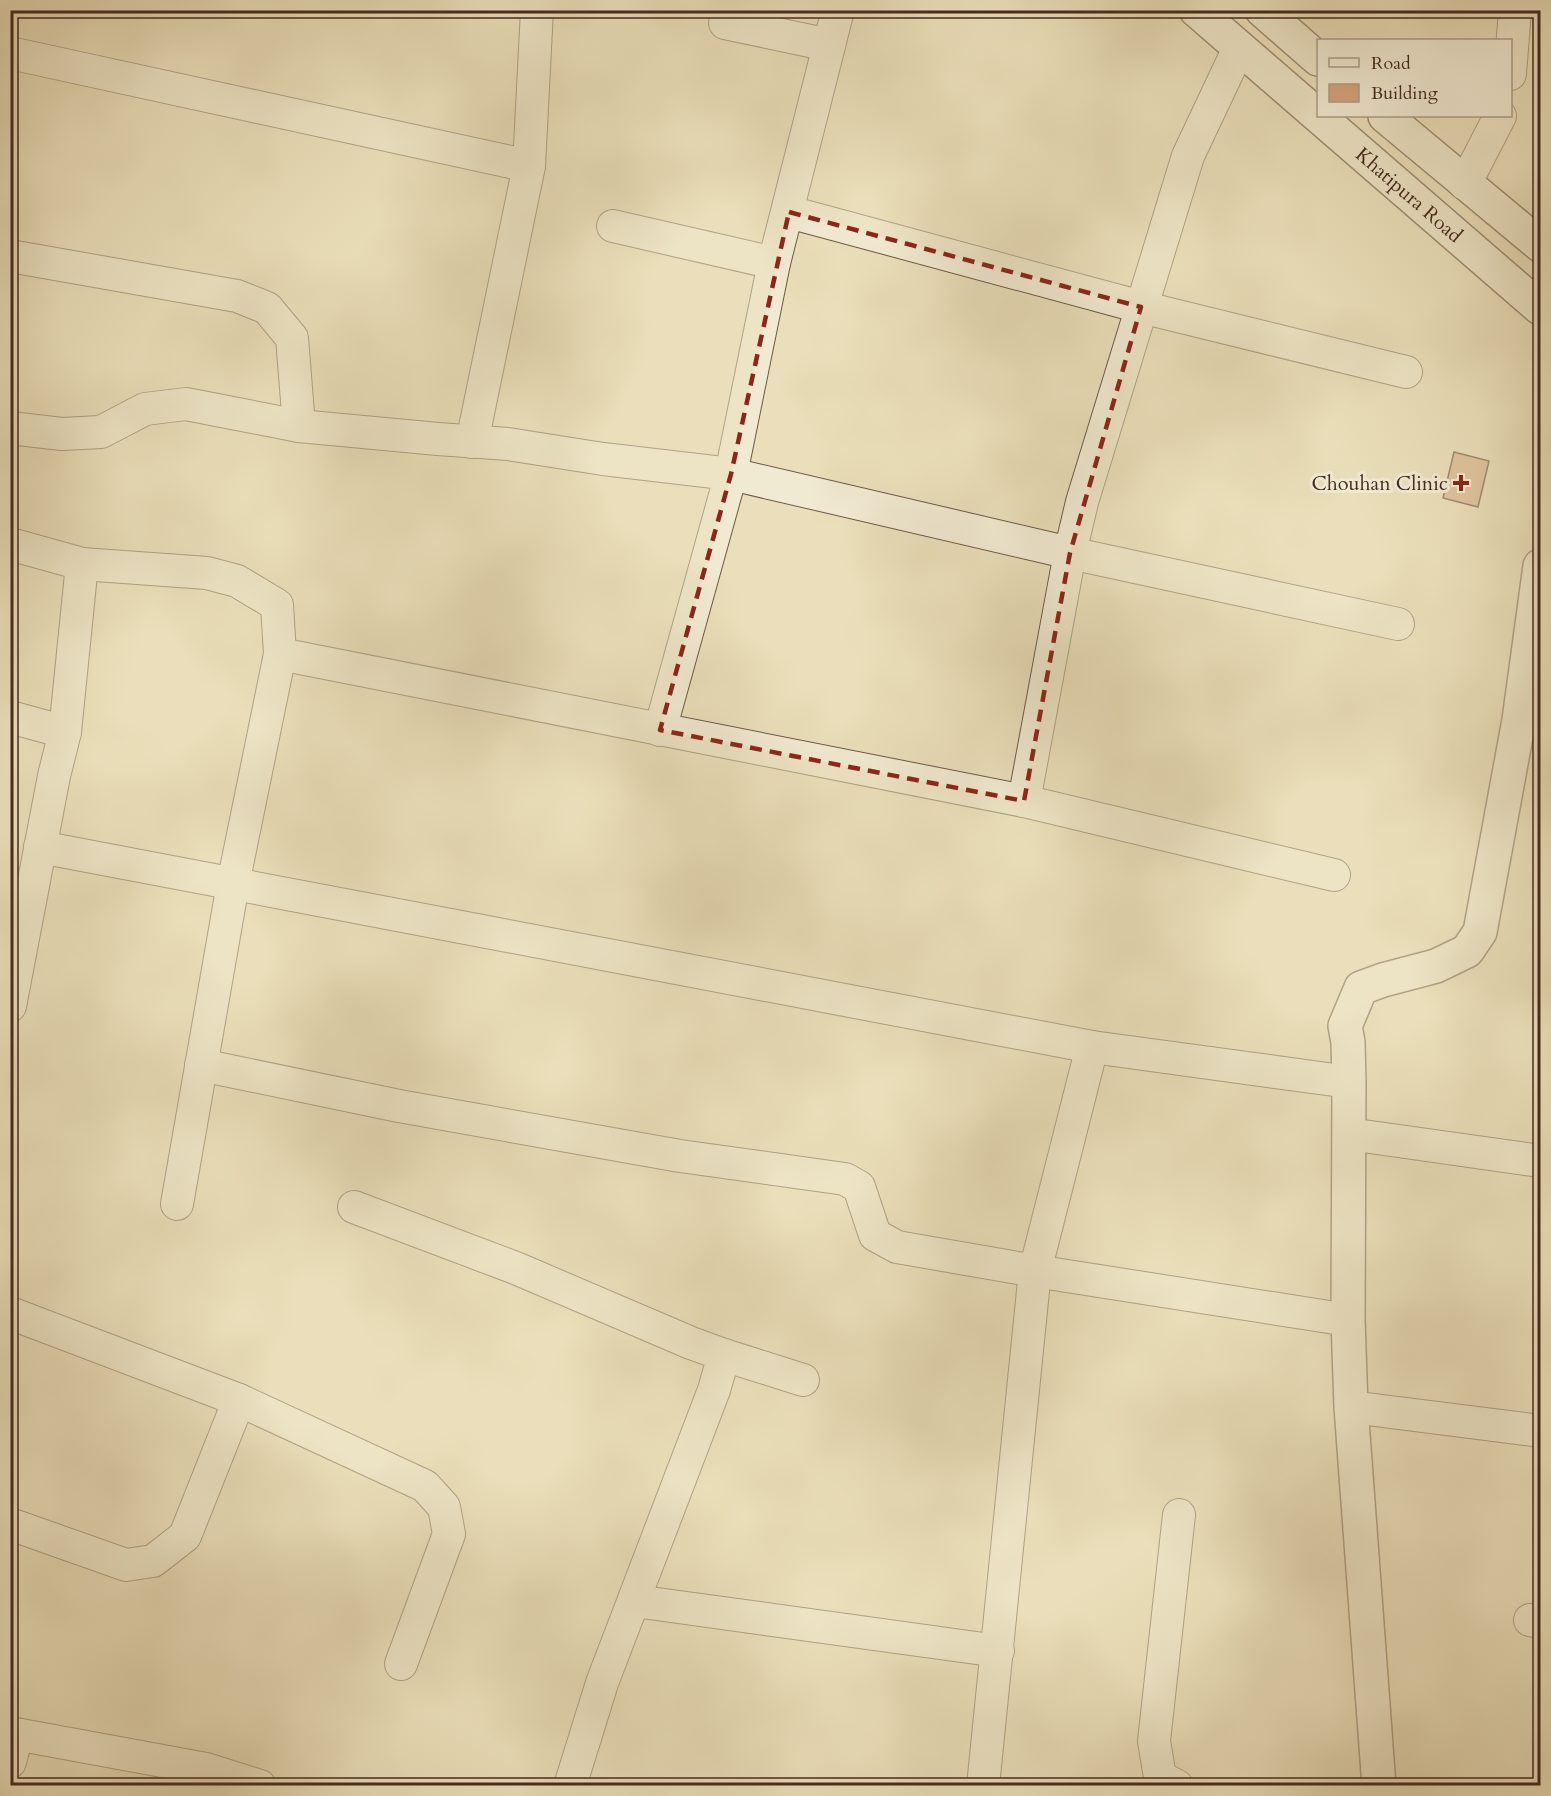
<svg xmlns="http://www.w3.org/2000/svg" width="1551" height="1796" font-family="Cardo,serif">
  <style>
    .building { fill: #d5a47e; stroke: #462b20; stroke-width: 1.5 }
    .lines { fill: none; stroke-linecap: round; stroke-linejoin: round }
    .minor-casing { stroke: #6f5846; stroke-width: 34 }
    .tertiary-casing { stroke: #6f5846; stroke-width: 36 }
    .secondary-casing { stroke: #462b20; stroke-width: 36 }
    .minor { stroke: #f1ead2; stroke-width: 32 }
    .tertiary { stroke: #f1ead2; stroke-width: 33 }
    .secondary { stroke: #f1ead2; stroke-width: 33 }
    .marked { fill: none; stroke: #8f2418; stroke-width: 4.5; stroke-dasharray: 12 8; stroke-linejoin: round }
    .poi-dot { fill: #8f2418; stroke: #f1ead2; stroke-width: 2 }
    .labels { text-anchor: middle; stroke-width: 6; stroke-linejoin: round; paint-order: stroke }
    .street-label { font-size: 20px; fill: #462b20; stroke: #f1ead2 }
    .poi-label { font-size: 20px; fill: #462b20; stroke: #f1ead2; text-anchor: end }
  </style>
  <rect width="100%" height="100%" fill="#eadfba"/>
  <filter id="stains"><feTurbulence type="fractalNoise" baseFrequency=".00333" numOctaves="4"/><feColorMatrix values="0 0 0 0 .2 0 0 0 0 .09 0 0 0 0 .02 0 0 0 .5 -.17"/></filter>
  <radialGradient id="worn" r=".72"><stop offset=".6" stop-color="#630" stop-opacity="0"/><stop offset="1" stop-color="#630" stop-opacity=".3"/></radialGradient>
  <path class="building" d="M1454,452l35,9 -11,46 -35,-9z"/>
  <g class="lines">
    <g class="minor-casing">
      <g id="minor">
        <path d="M725,23l104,22"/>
        <path d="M10,53l519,113"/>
        <path d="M1510,74l5,-64"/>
        <path d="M1465,184l35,-68"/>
        <path d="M789,212l352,95 265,65"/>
        <path d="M613,226l161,37"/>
        <path d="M10,256l227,40 30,12 25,30 7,88"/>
        <path d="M10,428l52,6 39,-2 44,-23 41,-5 113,22 139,13 70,5 95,15 128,15 339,79 328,71"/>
        <path d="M472,442l57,-276 8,-156"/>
        <path d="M10,544l72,20 -17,168 -11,44 -44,230"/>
        <path d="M82,564l125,9 30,8 40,24 3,49 -47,230 -56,320"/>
        <path d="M280,654l744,147 310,74"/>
        <path d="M10,717l55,15"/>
        <path d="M660,730l71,-256 43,-211 64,-253"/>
        <path d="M1024,801l46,-248 12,-51 106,-346 51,-108"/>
        <path d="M40,847l1052,200 257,35"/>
        <path d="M201,1065l198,41 281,50 165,23 14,8 16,48 22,12 138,24 313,49"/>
        <path d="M1349,1134l191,27"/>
        <path d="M354,1207l164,62 173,74 33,12 -10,35 -112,293 -32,103"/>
        <path d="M10,1313l229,87 186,86 19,21 5,27 -48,130"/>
        <path d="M724,1355l79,25"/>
        <path d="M1351,1407l189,24"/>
        <path d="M10,1524l116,41 27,-4 32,-25 54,-136"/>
        <path d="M635,1601l363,50"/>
        <path d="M1530,1620l10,2"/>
        <path d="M10,1733l196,36 54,17"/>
        <path d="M10,1762l7,-27"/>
        <path d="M983,1786l52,-515 57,-224"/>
        <path d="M1177,1786l-17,-9 -6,-36 25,-226"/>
      </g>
    </g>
    <g class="tertiary-casing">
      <path id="tertiary" d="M1379,1786l-28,-379 -3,-87 1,-238 -1,-40 -3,-16 16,-38 22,-8 53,-14 31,-15 13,-19 39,-212 21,-154"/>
    </g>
    <g class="secondary-casing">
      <g id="secondary">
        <path id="s1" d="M1196,10l344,298"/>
        <path d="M1262,10l56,49"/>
        <path d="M1385,116l155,129"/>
      </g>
    </g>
    <use href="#minor" class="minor"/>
    <use href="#tertiary" class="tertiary"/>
    <use href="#secondary" class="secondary"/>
  </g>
  <path d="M0 0H1551V1796H0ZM789,212l352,95 -71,246 -46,248 -364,-71 71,-256z" fill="#eadfba" fill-opacity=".55" fill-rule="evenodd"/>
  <path class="marked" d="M789,212l352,95 -71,246 -46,248 -364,-71 71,-256z"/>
  <path class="poi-dot" d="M1458 474h6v6h6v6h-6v6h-6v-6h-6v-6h6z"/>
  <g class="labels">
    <g class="street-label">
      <text dy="7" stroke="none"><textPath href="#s1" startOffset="282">Khatipura Road</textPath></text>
    </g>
    <g class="poi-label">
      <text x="1448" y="490">Chouhan Clinic</text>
    </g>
  </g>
  <rect width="1551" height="1796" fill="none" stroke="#eadfba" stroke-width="36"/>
  <rect x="12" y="12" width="1527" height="1772" fill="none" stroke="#462b20" stroke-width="3"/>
  <rect x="18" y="18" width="1515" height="1760" fill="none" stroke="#462b20" stroke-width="1.5"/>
  <rect x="1317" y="39" width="195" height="78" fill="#f1ead2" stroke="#ad9e8b" stroke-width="1.5"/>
  <rect x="1329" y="58" width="30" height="9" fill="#f1ead2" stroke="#ad9e8b" stroke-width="1.5"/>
  <text x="1371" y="69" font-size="18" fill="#462b20">Road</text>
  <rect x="1329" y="84" width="30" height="18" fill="#d5a47e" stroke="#ad9e8b" stroke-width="1.5"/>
  <text x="1371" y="99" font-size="18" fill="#462b20">Building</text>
  <rect width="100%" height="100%" filter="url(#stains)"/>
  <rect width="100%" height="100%" fill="url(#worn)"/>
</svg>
